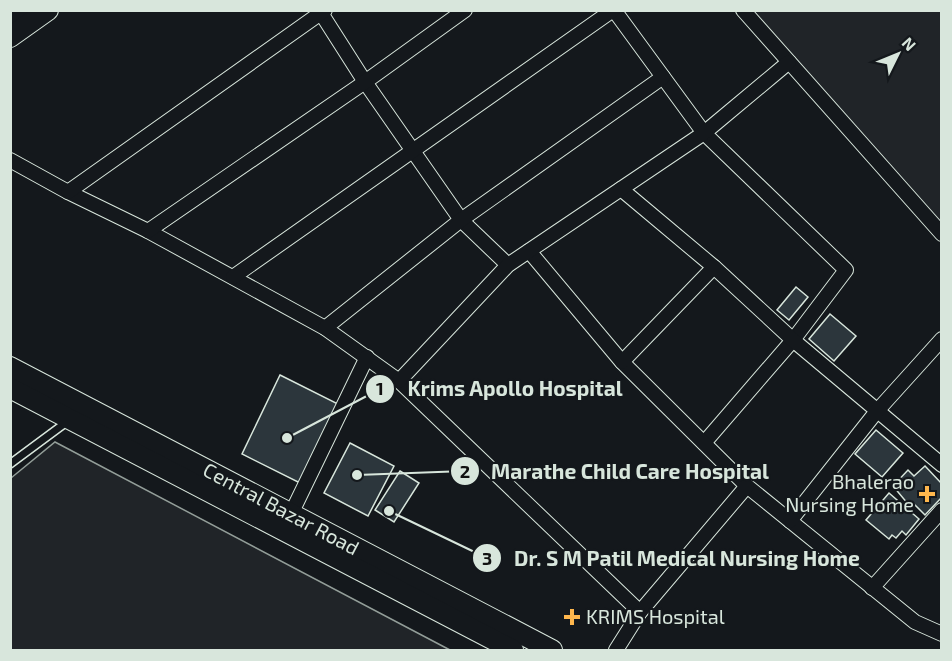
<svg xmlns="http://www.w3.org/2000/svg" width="952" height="661" font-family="'Exo 2',sans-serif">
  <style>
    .green { fill: #202428; stroke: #939e99; stroke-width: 1.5 }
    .building { fill: #2c363c; stroke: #d8e6dc; stroke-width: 1.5 }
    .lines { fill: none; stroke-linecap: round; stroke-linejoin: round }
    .service-casing { stroke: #d8e6dc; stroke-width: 10 }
    .minor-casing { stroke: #d8e6dc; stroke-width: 16 }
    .secondary-casing { stroke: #d8e6dc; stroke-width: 22 }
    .service { stroke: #14181c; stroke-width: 7 }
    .minor { stroke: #14181c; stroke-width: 14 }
    .secondary { stroke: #14181c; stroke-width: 20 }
    .poi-dot { fill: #ffb74d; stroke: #14181c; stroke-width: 2 }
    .labels { text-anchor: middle; stroke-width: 4.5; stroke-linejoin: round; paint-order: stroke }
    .poi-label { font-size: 20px; fill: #d8e6dc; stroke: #14181c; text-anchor: end }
    .street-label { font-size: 20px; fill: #d8e6dc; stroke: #14181c }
    .leader { fill: none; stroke: #d8e6dc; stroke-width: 2 }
    .callout-dot { fill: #d8e6dc; stroke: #14181c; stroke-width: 2 }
    .mark-label { font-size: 18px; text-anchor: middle; font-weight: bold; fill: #111 }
    .callout-label { font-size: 21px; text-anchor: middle; font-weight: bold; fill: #d8e6dc; stroke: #14181c; stroke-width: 4.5; stroke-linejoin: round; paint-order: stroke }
  </style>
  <rect width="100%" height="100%" fill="#14181c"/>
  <g class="green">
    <path d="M743,11h198v223z"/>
    <path d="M55,442l395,208h-439v-172z"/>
  </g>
  <g class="building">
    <path d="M796,287l12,10 -19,23 -12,-10z"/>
    <path d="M830,314l26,22 -22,25 -25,-22z"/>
    <path d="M280,375l58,29 -38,79 -58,-29z"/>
    <path d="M876,430l27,23 -21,24 -27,-23z"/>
    <path d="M350,443l44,23 -26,50 -44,-23z"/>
    <path d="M925,466l17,18v13l-17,18 -14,-14 -3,3 -15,-18 15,-16 6,6z"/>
    <path d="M400,471l19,12 -25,39 -19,-12z"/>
    <path d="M889,493l30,26 -13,16 -4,-4 -6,7 -4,-3 -3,4 -23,-19z"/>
  </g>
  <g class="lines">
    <g class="service-casing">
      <path id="service" d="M10,464l58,-43"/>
    </g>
    <g class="minor-casing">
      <g id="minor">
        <path d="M614,10l90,123 142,137 -53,70 -89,103"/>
        <path d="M743,10l199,224"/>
        <path d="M321,13l44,69 96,138 47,45"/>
        <path d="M10,160l58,32 80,39 177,97 74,53 241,231"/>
        <path d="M621,189l93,78 79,73 149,125"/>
        <path d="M68,192l257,-182"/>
        <path d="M148,231l217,-149 100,-72"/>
        <path d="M529,251l93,111 125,124 168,136 27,12"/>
        <path d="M233,277l380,-267"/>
        <path d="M325,328l136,-108 202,-143"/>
        <path d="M622,362l92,-95"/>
        <path d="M399,381l109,-116 196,-132 85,-71"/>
        <path d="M291,514l76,-157"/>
        <path d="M790,521l87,-110 65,-72"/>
        <path d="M872,588l70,-78"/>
        <path d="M616,650l24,-38 107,-126"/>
      </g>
    </g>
    <g class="secondary-casing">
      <g id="secondary">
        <path d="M10,17l11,-7"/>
        <path d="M10,37l38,-27"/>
        <path d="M10,367l542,283"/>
        <path d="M10,388l503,262"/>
      </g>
    </g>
    <use href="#service" class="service"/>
    <use href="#minor" class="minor"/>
    <use href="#secondary" class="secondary"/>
  </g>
  <g class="poi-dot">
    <path d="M924 485h6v6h6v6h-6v6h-6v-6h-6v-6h6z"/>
    <path d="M569 608h6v6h6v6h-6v6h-6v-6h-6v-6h6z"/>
  </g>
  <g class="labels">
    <g class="poi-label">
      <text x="914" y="489">Bhalerao<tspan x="914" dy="23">Nursing Home</tspan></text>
      <text x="586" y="624" text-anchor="start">KRIMS Hospital</text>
    </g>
    <g class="street-label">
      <text transform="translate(281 509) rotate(28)" y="7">Central Bazar Road</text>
    </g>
  </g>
  <path class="leader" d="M287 438L380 389M357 475L465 471M389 511L487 558"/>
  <g class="callout-dot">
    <circle cx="287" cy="438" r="6"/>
    <circle cx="357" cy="475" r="6"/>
    <circle cx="389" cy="511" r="6"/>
    <circle cx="380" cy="389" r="15"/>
    <circle cx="465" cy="471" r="15"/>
    <circle cx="487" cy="558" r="15"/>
  </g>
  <g class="mark-label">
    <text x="380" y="395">1</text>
    <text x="465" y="478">2</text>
    <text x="487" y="565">3</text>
  </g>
  <g class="callout-label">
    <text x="515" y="396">Krims Apollo Hospital</text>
    <text x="630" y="479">Marathe Child Care Hospital</text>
    <text x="687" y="566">Dr. S M Patil Medical Nursing Home</text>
  </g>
  <rect width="952" height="661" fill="none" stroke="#d8e6dc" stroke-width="24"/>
  <g transform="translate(898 54) rotate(47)" stroke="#14181c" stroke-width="4.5" paint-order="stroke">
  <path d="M0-4.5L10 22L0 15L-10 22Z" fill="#d8e6dc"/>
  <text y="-9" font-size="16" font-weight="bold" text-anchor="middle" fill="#d8e6dc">N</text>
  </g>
</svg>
